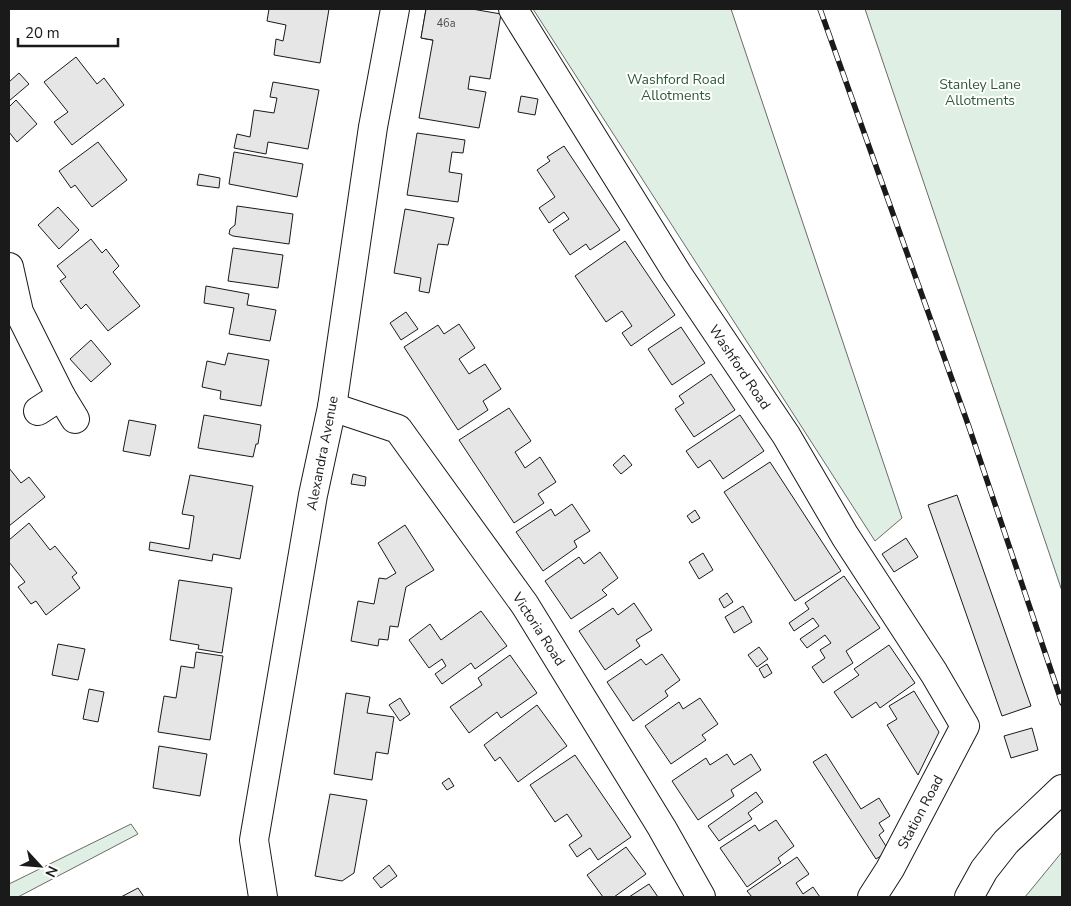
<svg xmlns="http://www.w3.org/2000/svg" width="1071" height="906" font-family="'Nunito Sans',sans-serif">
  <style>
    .green { fill: #e0efe3; stroke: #6a6a6a }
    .building { fill: #e6e6e6; stroke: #1a1a1a }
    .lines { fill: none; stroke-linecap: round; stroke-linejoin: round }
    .street-casing { stroke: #1a1a1a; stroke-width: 30 }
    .street { stroke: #fff; stroke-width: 28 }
    .rail-casing { stroke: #1a1a1a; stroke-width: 5.5 }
    .rail { stroke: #fff; stroke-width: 4; stroke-dasharray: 11; stroke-linecap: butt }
    .labels { text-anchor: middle; stroke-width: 4; stroke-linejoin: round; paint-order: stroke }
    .number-label { font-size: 11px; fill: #4d4d4d }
    .park-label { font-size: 14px; fill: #2b5a34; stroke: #fff }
    .street-label { font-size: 14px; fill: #1a1a1a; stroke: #fff }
  </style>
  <rect width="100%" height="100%" fill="#fff"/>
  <g class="green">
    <path d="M533,9h198l171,509 -27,23z"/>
    <path d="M865,9h197v582z"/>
    <path d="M131,824l7,10 -120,63h-9v-13z"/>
    <path d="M1062,852v45h-37z"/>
  </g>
  <g class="building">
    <path d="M269,9h60l-9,54 -46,-8 2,-16 7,2 3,-16 -19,-4z"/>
    <path d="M426,9h44l-6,37 -43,-8z"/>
    <path d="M426,9h46l29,5 -11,65 -20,-3 -2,13 18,3 -7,36 -60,-10 14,-78 -12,-2z"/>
    <path d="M76,57l21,27 7,-6 20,27 -52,40 -18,-23 14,-10 -24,-30z"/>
    <path d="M19,73l10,11 -20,17v-19z"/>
    <path d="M273,82l46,8 -11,59 -40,-7 -2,12 -32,-6 3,-14 13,3 4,-27 20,3 3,-15 -7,-1z"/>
    <path d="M521,96l17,3 -3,16 -17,-3z"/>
    <path d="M16,100l21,24 -20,18 -8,-10v-25z"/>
    <path d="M417,133l48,7 -2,13 -11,-1 -3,20 13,2 -4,28 -51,-7z"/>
    <path d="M98,142l29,38 -35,27 -17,-22 -4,3 -12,-17z"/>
    <path d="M564,146l56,84 -30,20 -4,-6 -16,11 -17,-25 16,-11 -5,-7 -15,11 -10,-15 16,-11 -18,-27 13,-9 -3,-4z"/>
    <path d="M234,152l69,12 -6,33 -68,-13z"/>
    <path d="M199,174l21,4 -1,10 -22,-3z"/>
    <path d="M237,206l56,8 -4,30 -56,-8 -4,-2 1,-5 5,-4z"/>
    <path d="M58,207l21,23 -20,19 -21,-24z"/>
    <path d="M405,209l49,9 -6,27 -10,-1 -9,49 -10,-2 2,-13 -27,-5z"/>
    <path d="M91,239l11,14 4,-4 13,17 -6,6 27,34 -32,25 -22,-27 -5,5 -21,-28 6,-4 -9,-11z"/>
    <path d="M625,241l50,74 -44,31 -9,-13 10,-7 -10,-15 -16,11 -31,-46z"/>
    <path d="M233,248l50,7 -5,33 -50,-7z"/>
    <path d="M206,286l43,8 -2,11 29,5 -6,31 -41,-7 5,-26 -30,-5z"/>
    <path d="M406,312l12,17 -17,11 -11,-17z"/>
    <path d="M459,324l16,24 -16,11 10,15 16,-10 16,25 -18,12 5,9 -30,20 -54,-83 34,-22 6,9z"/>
    <path d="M681,327l24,36 -33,22 -24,-36z"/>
    <path d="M91,340l20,24 -20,18 -21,-23z"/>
    <path d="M228,353l41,7 -8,46 -41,-7 1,-8 -19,-4 5,-26 18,4z"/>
    <path d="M711,374l24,36 -41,27 -19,-28 9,-6 -5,-7z"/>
    <path d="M509,408l22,33 -16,11 10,16 15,-11 16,25 -18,12 6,9 -30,20 -55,-83z"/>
    <path d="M204,415l57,10 -3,19h-2l-3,13 -55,-9z"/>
    <path d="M740,415l24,36 -41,28 -13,-19 -12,8 -12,-17z"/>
    <path d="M129,420l27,5 -6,31 -27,-5z"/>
    <path d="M624,455l8,10 -11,9 -8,-9z"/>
    <path d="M770,462l71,109 -46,30 -71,-109z"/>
    <path d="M9,468l12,15 8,-6 16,20 -36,29z"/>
    <path d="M353,474l13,3 -1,9 -14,-2z"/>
    <path d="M190,475l63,11 -13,73 -27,-5 -1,7 -63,-11 1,-8 39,7 5,-33 -12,-2z"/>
    <path d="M957,495l74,211 -29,10 -74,-211z"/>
    <path d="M572,504l18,27 -16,10 3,6 -34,24 -27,-39 35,-23 4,7z"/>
    <path d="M695,510l5,8 -8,5 -5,-7z"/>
    <path d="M29,523l21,27 5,-4 22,27 -5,4 8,11 -34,27 -10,-14 -5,3 -13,-17 7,-5 -16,-20v-22z"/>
    <path d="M405,525l29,45 -28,17 -8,40 -8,-1 -2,14 -9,-1 -1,7 -27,-5 7,-40 16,3 5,-26 7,1 10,-6 -18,-30z"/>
    <path d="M906,538l12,19 -24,15 -12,-18z"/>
    <path d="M600,552l18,26 -16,12 5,5 -36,24 -26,-38 34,-24 5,7z"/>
    <path d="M703,553l10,17 -14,9 -10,-17z"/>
    <path d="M844,576l36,52 -34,23 7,12 -30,20 -11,-16 13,-9 -5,-8 11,-7 -6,-8 -18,13 -7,-9 19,-13 -6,-8 -19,13 -5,-8 20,-14 -4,-6z"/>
    <path d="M179,580l53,8 -10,65 -24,-4 1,-4 -29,-5z"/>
    <path d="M727,593l6,9 -9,6 -5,-9z"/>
    <path d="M634,603l18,27 -16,10 4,6 -35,24 -26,-39 34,-23 5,7z"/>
    <path d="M743,606l9,16 -18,11 -9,-16z"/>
    <path d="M481,611l26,35 -32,23 -4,-6 -29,21 -7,-10 11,-8 -4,-7 -13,9 -20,-28 21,-16 11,16z"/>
    <path d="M58,644l27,5 -7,31 -26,-5z"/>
    <path d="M889,645l26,38 -35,25 -4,-6 -24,16 -18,-26 25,-17 -5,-6z"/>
    <path d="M759,647l9,12 -11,8 -9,-12z"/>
    <path d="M196,652l27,4 -13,84 -52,-8 6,-36 12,2 5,-32 13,2z"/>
    <path d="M662,654l18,26 -15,11 3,5 -35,25 -26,-39 34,-23 5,6z"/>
    <path d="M510,655l27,38 -36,25 -4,-6 -28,21 -19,-26 32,-22 -4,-7z"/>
    <path d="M767,664l5,9 -8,5 -5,-9z"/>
    <path d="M89,689l15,3 -6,30 -15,-3z"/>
    <path d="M914,691l25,41 -21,43 -31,-50 10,-6 -8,-13z"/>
    <path d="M346,693l24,4 -3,16 27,4 -6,37 -12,-2 -4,28 -38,-6z"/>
    <path d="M400,698l10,16 -10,7 -11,-16z"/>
    <path d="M700,698l18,26 -16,11 4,5 -35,24 -26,-38 34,-24 4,7z"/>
    <path d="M537,705l30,41 -49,36 -18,-25 -5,4 -11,-16z"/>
    <path d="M1032,728l6,22 -27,8 -7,-22z"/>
    <path d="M159,746l48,8 -7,42 -47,-8z"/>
    <path d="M727,754l7,11 17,-11 10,16 -30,20 3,6 -36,24 -26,-39 34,-23 4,7z"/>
    <path d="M826,754l35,55 18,-11 11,18 -11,7 5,8 -5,4 10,16 -13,8 -63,-97z"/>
    <path d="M575,755l56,82 -33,23 -8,-12 -13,9 -8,-12 13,-9 -15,-22 -12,8 -25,-37z"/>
    <path d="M449,778l5,8 -7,4 -5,-7z"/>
    <path d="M756,792l7,10 -15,11 4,6 -33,22 -11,-15z"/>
    <path d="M330,794l37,6 -13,73 -12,8 -27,-5z"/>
    <path d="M776,820l18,26 -16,12 3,5 -34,24 -27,-39 35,-23 4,6z"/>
    <path d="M626,847l20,27 -32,23h-11l-16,-22z"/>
    <path d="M797,857l12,17 -13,9 7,11 10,-7 7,10h-68l-5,-6z"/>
    <path d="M389,865l8,11 -16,12 -8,-10z"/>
    <path d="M649,884l9,13h-29z"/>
    <path d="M138,888l6,9h-23z"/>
  </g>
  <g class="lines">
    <g class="street-casing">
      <g id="street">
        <path d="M513,9l164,264 109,162 59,101 89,137 31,53 -75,143 -18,28"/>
        <path d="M9,267l10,45 42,84 14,23"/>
        <path d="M332,407l66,22 127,176 137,223 39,69"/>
        <path d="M38,411l23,-15"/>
        <path d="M263,897l-9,-57 59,-345 19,-88 41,-280 22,-118"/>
        <path d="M969,897l15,-27 22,-28 56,-53"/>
      </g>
    </g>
    <use href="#street" class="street"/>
    <g class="rail-casing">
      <path id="rail" d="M820,9l149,418 93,276"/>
    </g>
    <use href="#rail" class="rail"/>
  </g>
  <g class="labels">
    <g class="number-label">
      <text x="446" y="27">46a</text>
    </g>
    <g class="park-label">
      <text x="676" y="84">Washford Road<tspan x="676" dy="16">Allotments</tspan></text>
      <text x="980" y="89">Stanley Lane<tspan x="980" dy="16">Allotments</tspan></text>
    </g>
    <g class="street-label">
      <text transform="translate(740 367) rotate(56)" y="5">Washford Road</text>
      <text transform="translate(322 453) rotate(-79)" y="5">Alexandra Avenue</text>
      <text transform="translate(539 629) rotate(57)" y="5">Victoria Road</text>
      <text transform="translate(920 812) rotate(-62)" y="5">Station Road</text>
    </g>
  </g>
  <rect width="1071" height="906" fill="none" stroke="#1a1a1a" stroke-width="20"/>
  <g transform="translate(40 866) rotate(116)" stroke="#ffffff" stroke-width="4" paint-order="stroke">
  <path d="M0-4L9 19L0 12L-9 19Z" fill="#1a1a1a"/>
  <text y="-8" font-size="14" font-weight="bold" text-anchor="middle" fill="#1a1a1a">N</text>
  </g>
  <path d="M18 38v8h100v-8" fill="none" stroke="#1a1a1a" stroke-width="2.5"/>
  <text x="25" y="38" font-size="15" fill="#1a1a1a" stroke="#ffffff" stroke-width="4" paint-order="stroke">20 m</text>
</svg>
